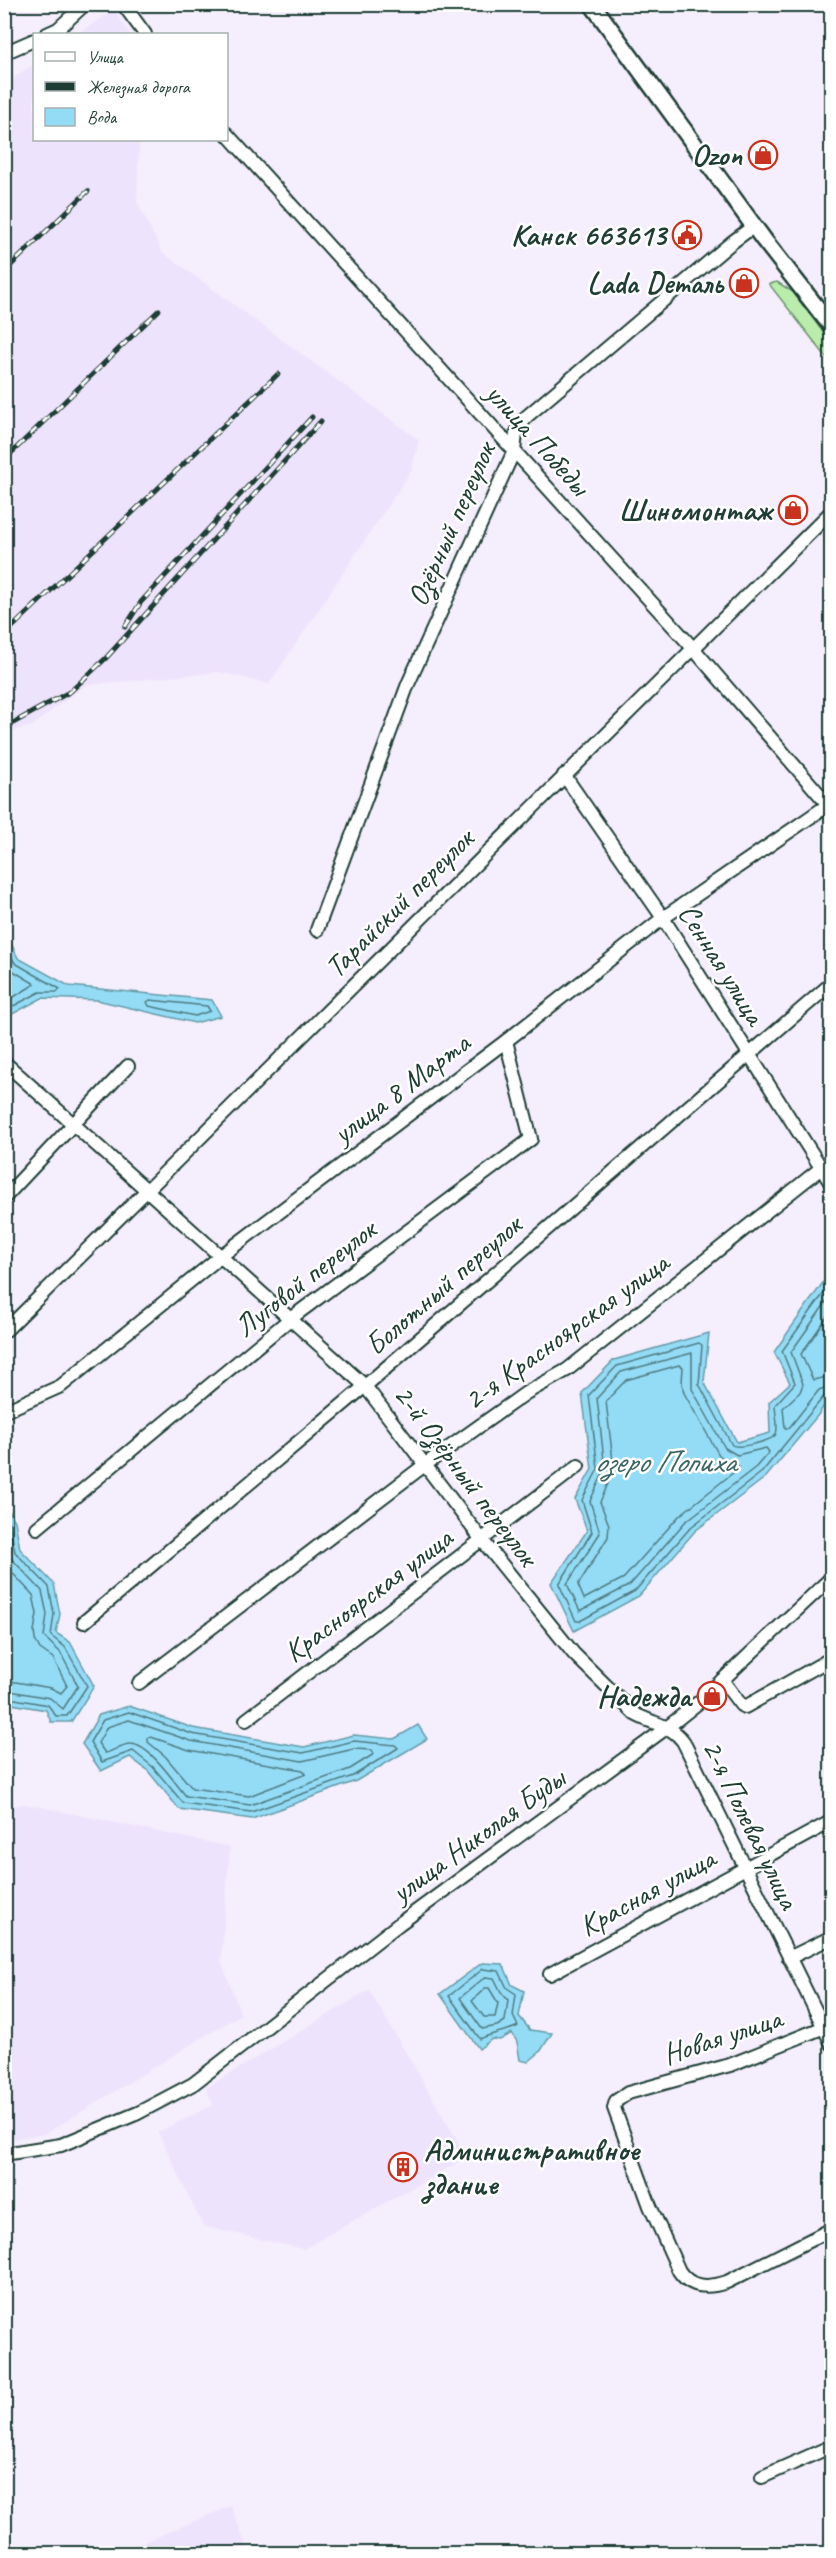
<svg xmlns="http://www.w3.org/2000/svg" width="836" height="2558" font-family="Caveat,sans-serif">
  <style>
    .built { fill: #eee3fc }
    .green { fill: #baecac; stroke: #6c9470; stroke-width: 1.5 }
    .water { fill: #94dbf6; stroke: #659ca8; stroke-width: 1.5 }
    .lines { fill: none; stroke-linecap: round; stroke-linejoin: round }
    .shore { stroke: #4e7c82; stroke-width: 1.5 }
    .minor-casing { stroke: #1f3d34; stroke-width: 16 }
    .major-casing { stroke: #1f3d34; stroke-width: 20 }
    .minor { stroke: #fff; stroke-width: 12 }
    .major { stroke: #fff; stroke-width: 15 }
    .rail-casing { stroke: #1f3d34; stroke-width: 5 }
    .rail { stroke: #fff; stroke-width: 3; stroke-dasharray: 9; stroke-linecap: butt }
    .labels { text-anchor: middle; stroke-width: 5; stroke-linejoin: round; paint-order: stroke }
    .poi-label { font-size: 30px; font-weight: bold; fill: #1f3d34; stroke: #fff; text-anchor: end }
    .street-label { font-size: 30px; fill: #1f3d34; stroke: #fff }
    .water-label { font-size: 32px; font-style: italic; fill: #3c6464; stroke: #fff }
  </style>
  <rect width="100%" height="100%" fill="#f5eefd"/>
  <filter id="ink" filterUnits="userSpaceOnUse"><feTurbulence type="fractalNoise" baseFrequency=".0167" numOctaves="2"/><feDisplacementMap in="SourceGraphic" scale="12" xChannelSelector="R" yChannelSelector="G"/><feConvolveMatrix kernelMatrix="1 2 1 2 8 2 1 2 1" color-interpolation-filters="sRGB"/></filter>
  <g filter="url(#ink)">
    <g class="built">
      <path d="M114,10l16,24h-53z"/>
      <path d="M34,64v76h108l-3,3 -2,59 25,50 257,188 -8,31 -142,213 -50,-12 -134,13 -53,41 -27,7 -1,-649z"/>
      <path d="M26,1804l204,43 -9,114 20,53 -196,120 -40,6v-333z"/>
      <path d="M369,1990l98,167 -164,92 -100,-23 -45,-94 55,-27 -7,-17z"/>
      <path d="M231,2506l18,47h-131z"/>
    </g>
    <path class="green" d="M777,282l16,10 38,51v20l-62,-79z"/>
    <g class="water">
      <path d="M5,930l13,28 51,28 143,14 9,16 -26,7 -98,-23 -55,-2 -37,20z"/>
      <path d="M831,1271v124l-13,20 -52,62 -71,54 -56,65 -65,35 -23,-48 36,-52 -12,-32 17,-30 -10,-76 32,-33 95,-27 -5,49 33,60 33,-9 -1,-31 21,-19 -16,-31z"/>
      <path d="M4,1502l11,19 5,28 34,35 6,30 -4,19 14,9 24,44 -23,36h-20l-5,-12 -40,-7z"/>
      <path d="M129,1706l64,22 111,19 50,-12 40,4 24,-14 9,14 -71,42 -104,38 -73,-10 -31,-38 -18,-14 -29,14 -19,-27 17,-29z"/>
      <path d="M482,1963l21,1 9,21 12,6 -5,25 11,14 22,3 -12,19 -12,10 -8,-2 -3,-18 -5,-9 -12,7 -8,-1 -13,10 -39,-55z"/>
    </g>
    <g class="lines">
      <g class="shore">
        <path d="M4,944l11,19 45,26 -3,3h-17l-36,19"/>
        <path d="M4,961l6,8 25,15 -31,19"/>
        <path d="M150,1000l57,6 3,5 -15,5 -46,-10 -2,-4z"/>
        <path d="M832,1282l-50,69 13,32 -20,22c0,8 4,21 1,29 -3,7 -38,15 -44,11l-33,-61 3,-39 -3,-2 -82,23 -28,29 9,74 -16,31 10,32 -33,52 17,37h4l55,-30 56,-64 71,-55 63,-77 7,-2"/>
        <path d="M832,1294l-41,58 12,32 -3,8 -17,16 2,20h4l30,-38 13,-5"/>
        <path d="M832,1310l-31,44 12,26 19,-4"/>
        <path d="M692,1353v36l33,59 12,7 29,-7 3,4 -13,15 -71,55 -55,63 -50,26 -13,-27 33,-51 -10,-32 15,-32 -8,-71 24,-26z"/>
        <path d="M679,1365l4,2 -1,16 2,10 35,62 9,7 10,3 1,3 -60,48 -55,62 -40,21 -6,-14 30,-48 1,-12 -9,-23 14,-32 -8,-69 20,-21z"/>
        <path d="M4,1515l5,8 6,29 34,35 5,27 -3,22 14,11 22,39 -20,30h-11l-8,-11 -44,-8"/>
        <path d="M4,1539l6,18 32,34 5,23 -3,23 16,15 18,34 -15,23 -13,-11 -46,-8"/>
        <path d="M4,1564l29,31 4,19 -3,17 1,9 5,9 13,9 14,28 -6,7 -10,-5 -47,-8"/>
        <path d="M129,1712l63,22 111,19 51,-12 41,4 3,3 -45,28 -102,36 -68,-9 -30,-36 -20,-16 -31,11 -12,-20 13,-22z"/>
        <path d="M129,1720l62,21 111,20 52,-12 18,1 2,4 -24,15 -100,36 -64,-9c-12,-14 -36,-51 -55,-52 -9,-1 -17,8 -26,9l-7,-10 9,-16z"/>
        <path d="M151,1737l38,13 114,20 3,4 -57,22 -57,-8 -27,-32 -17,-14v-4z"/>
        <path d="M483,1969l16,2 8,17 9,6 -3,22 5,10c-8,5 -27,7 -38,13l-31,-43z"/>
        <path d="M485,1977l9,1 7,14 7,8 -3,21 -8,5 -15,3 -22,-31z"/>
        <path d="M485,1988h4l9,15 -3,14h-11l-12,-16z"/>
      </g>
      <g class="minor-casing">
        <g id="minor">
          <path d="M123,4l22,30"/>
          <path d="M47,34l11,-5 27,-25"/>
          <path d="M4,53l30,-13"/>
          <path d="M226,133l466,514 140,162"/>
          <path d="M564,775l99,143 169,267"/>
          <path d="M317,930l91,-246 106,-233 2,-17 10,-17 205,-174 23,-17"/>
          <path d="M4,1062l361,324 117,154 92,114 61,60c19,11 34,9 48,27l149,303"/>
          <path d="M4,1198l124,-132"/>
          <path d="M4,1332l828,-821"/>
          <path d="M5,1411l56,-25 160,-130 285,-215 157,-123 165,-113"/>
          <path d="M37,1528l253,-209 241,-180 -25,-98"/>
          <path d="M84,1622l281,-236 467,-403"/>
          <path d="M722,1680l19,25 4,2 87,-49"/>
          <path d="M139,1683l287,-219 100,-71 41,-23 253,-201"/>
          <path d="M246,1720l332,-254"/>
          <path d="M789,1958l43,-21"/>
          <path d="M550,1974l282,-153"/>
          <path d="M832,2024l-102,41 -102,28 -12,8 -2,7 36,98 29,65c12,18 30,17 48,11l105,-53"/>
          <path d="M4,2154l57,-9 77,-32 55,-29 206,-160 270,-198 30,-24 133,-125"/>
          <path d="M762,2477l70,-31"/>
        </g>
      </g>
      <g class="major-casing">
        <path id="major" d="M592,4l172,236 68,87"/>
      </g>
      <use href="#minor" class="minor"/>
      <use href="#major" class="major"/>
      <g class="rail-casing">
        <g id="rail">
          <path d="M4,272l84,-81"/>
          <path d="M4,460l155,-150"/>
          <path d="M125,627l16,-25 171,-185"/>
          <path d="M4,635l274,-261"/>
          <path d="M4,728l67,-37 35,-33 215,-237"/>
        </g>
      </g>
      <use href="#rail" class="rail"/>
    </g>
  </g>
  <defs>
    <g id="shop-ring" transform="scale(1.5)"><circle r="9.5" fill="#fff" stroke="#c8321e" stroke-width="1.5"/><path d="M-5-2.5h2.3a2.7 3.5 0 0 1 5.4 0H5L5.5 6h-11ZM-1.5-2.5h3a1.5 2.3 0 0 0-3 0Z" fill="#c8321e"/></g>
    <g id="civic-ring" transform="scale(1.5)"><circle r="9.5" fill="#fff" stroke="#c8321e" stroke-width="1.5"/><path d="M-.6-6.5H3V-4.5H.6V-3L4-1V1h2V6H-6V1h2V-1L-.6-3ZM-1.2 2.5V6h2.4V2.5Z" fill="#c8321e"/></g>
    <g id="building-ring" transform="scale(1.5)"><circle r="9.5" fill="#fff" stroke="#c8321e" stroke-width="1.5"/><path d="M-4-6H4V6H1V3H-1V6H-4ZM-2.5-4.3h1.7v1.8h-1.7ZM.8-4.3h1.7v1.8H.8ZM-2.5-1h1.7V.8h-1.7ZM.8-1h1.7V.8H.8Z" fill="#c8321e"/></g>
  </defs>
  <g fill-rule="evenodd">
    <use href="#shop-ring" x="763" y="155"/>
    <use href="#civic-ring" x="687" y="235"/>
    <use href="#shop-ring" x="744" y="283"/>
    <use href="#shop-ring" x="793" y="510"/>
    <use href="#shop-ring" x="712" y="1696"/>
    <use href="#building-ring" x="403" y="2167"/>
  </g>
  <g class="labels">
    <g class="poi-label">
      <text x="742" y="165">Ozon</text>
      <text x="666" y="245">Канск 663613</text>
      <text x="723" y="293">Lada Dеталь</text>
      <text x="772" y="520">Шиномонтаж</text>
      <text x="691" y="1706">Надежда</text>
      <text x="424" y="2160" text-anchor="start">Административное<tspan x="424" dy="34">здание</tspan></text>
    </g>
    <g class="street-label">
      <text transform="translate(538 439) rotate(48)" y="10">улица Победы</text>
      <text transform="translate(451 524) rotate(-66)" y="10">Озёрный переулок</text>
      <text transform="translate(399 903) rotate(-45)" y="10">Тарайский переулок</text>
      <text transform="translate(722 964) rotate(58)" y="10">Сенная улица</text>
      <text transform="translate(401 1088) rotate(-37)" y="10">улица 8 Марта</text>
      <text transform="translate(305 1278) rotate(-38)" y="10">Луговой переулок</text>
      <text transform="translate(443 1285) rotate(-41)" y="10">Болотный переулок</text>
      <text transform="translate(566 1331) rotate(-36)" y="10">2-я Красноярская улица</text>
      <text transform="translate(466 1475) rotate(53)" y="10">2-й Озёрный переулок</text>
      <text transform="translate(368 1595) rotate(-37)" y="10">Красноярская улица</text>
      <text transform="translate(751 1824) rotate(64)" y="10">2-я Полевая улица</text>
      <text transform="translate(478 1835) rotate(-36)" y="10">улица Николая Буды</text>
      <text transform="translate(647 1892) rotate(-29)" y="10">Красная улица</text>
      <text transform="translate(722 2036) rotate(-18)" y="10">Новая улица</text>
    </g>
    <g class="water-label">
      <text x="665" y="1472">озеро Попиха</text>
    </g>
  </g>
  <rect width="836" height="2558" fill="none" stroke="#fff" stroke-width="24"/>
  <rect x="12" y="12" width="812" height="2534" fill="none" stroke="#1f3d34" stroke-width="2" filter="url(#ink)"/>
  <rect x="33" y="33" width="195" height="108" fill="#ffffff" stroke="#a5b1ae" stroke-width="1.5"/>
  <rect x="45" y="52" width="30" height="9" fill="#ffffff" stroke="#a5b1ae" stroke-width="1.5"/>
  <text x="87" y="63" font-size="18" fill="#1f3d34">Улица</text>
  <rect x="45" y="82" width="30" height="9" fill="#1f3d34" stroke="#a5b1ae" stroke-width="1.5"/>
  <text x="87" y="93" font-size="18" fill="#1f3d34">Железная дорога</text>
  <rect x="45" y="108" width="30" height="18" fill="#94dbf6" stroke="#a5b1ae" stroke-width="1.5"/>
  <text x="87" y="123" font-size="18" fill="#1f3d34">Вода</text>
</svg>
